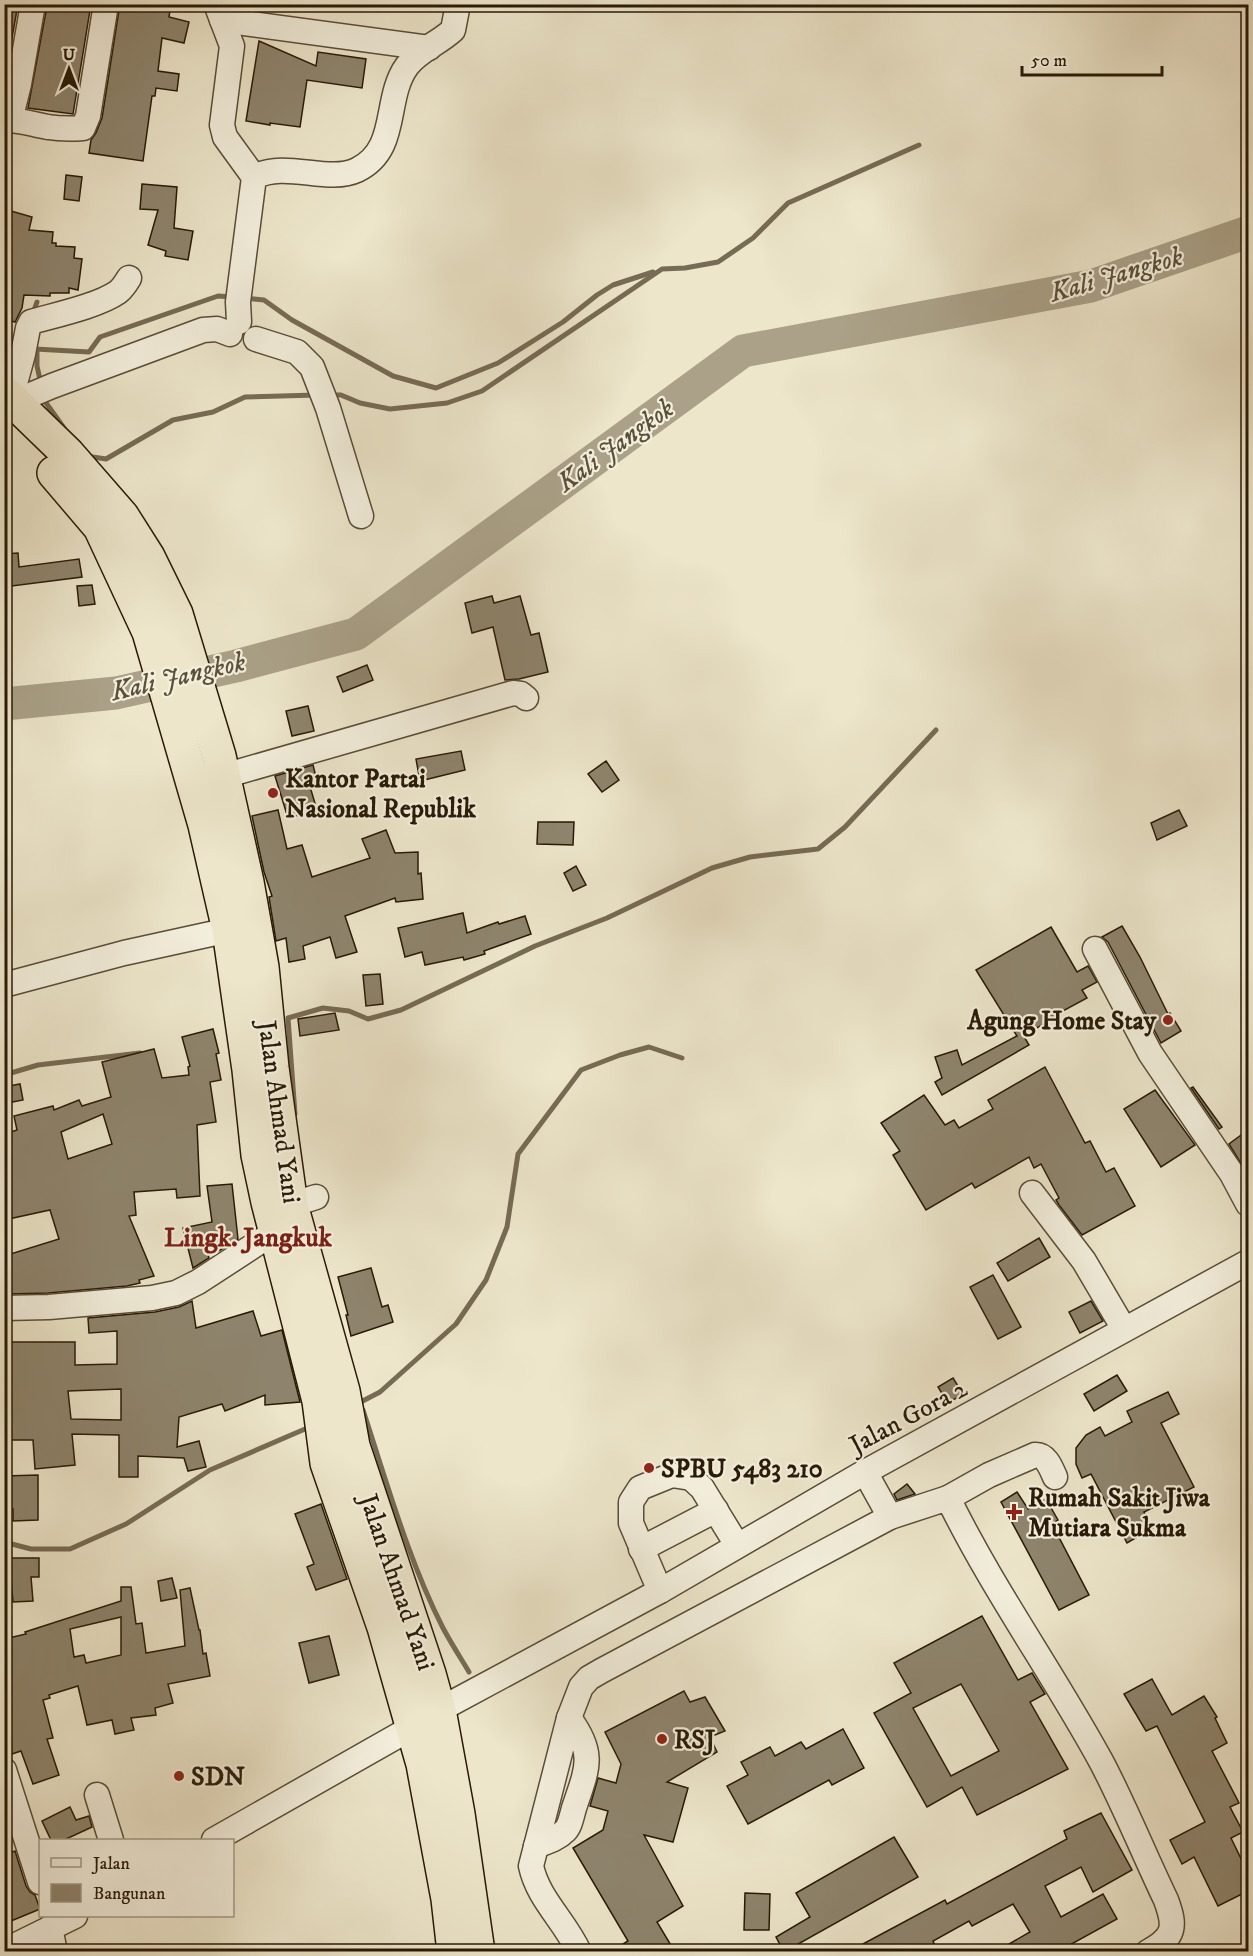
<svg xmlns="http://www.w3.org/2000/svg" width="1253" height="1956" font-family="'IM FELL DW Pica',serif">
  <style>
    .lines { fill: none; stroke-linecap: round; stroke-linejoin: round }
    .stream { stroke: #766b54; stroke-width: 5 }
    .river { stroke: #aaa188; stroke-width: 33 }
    .building { fill: #8e846d; stroke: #281a07; stroke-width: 1.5; fill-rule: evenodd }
    .minor-casing { stroke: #594d38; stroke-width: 27 }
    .highway-casing { stroke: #281a07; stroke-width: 36 }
    .minor { stroke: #f3efdd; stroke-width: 24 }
    .highway { stroke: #ede6cb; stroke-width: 33 }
    .poi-dot { fill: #8f2418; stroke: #f3efdd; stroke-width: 2 }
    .labels { text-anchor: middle; stroke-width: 4.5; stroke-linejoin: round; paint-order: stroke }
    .poi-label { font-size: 26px; font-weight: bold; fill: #281a07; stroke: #f3efdd; text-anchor: start }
    .street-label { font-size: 26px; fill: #281a07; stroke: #f3efdd }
    .water-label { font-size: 27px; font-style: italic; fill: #5c503b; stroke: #f3efdd }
    .neighbourhood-label { font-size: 27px; font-weight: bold; fill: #7a1f14; stroke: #f3efdd }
  </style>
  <rect width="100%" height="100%" fill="#ede6cb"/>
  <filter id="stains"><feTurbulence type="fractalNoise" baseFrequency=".00333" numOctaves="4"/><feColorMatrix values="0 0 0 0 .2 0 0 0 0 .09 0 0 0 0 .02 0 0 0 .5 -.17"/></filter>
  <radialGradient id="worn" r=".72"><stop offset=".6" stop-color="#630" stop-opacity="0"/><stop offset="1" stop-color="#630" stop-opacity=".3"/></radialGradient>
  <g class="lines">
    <g class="stream">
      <path d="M245,298l19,2 28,20 101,56 43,12 62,-25 65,-41 34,-27 16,-10 40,-13"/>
      <path d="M33,313l4,-11"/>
      <path d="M4,344l13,3"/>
      <path d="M35,349l54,3 11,-15 118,-41 15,1"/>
      <path d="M37,351v15l4,18"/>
      <path d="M329,395h12l19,8 30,6 57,-6 35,-12 180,-122 23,-1 33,-6 35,-24 35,-35 131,-58"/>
      <path d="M43,396l1,4 20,28"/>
      <path d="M86,456l20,3 67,-39 40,-8 32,-15 72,-2"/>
      <path d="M4,1075l34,-10 102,-12"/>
      <path d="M295,1114l-7,-96 35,-10 26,3 19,8 33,-9 134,-64 72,-28 105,-50 38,-11 68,-8 27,-22 91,-97"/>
      <path d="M355,1405l25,-13 76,-68 30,-44 21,-53 11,-73 63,-84 39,-15 29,-8 33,11"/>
      <path d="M363,1410c24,73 45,149 80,218 8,15 17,29 26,44"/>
      <path d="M4,1542l27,7h39l56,-25 84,-54 102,-44"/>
    </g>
    <path class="river" d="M4,704l112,-11 120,-27 120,-32 387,-283 348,-65 157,-54"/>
  </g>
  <g class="building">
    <path d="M4,4h14l-14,79z"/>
    <path d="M62,4h29l-18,110 -45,-6 19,-102 15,2z"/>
    <path d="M120,4h51l-2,13 20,5 -5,21 -22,-5 -4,33 21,3 -2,17 -21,-3 -1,8h-3l-9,65 -54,-8 2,-13 5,-7 6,-15z"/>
    <path d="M259,41l57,25 2,-14 48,7 -4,29 -55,-8 -7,47 -30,-4v2l-24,-4z"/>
    <path d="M66,175l16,2 -3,24 -15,-2z"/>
    <path d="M142,184l35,3 -3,41 19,3 -5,29 -23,-4 1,-5 -18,-6 10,-35 -18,-1z"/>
    <path d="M4,209l28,8 -3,13 24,2 -1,11h4v3l19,1 -1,11 8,1 -4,31 -9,-2v5h-19v3l-26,-1 -2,13 -7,14 -11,-3v-64l3,-16h-3z"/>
    <path d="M18,553l1,14 60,-8 3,18 -78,10v-33z"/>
    <path d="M92,585l3,19 -16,2 -2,-20z"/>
    <path d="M492,596l2,7 26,-7 11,39 8,-2 9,39 -29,7 -14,1 -12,-53 -21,6 -7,-30z"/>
    <path d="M367,665l6,15 -30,12 -6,-15z"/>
    <path d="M308,706l6,25 -22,5 -6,-25z"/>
    <path d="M461,751l4,19 -45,11 -4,-22z"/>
    <path d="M606,761l13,19 -17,12 -14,-18z"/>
    <path d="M313,765l3,12 -8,3 9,30 -29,8 -13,-42z"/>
    <path d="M278,810l9,39 15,-4 10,32 58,-19 -8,-19 24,-9 9,23 23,-1v22l3,-1 2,26 -27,3 -1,-4 -50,18 12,36 -21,6 -6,-21 -27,9 2,13 -16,3 -3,-24 -10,3 -7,-44 3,-1 -8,-24 -12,-56z"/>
    <path d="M1179,810l8,16 -30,14 -6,-17z"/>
    <path d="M538,822h36l-1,23 -36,-1z"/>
    <path d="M576,866l10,19 -13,6 -9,-18z"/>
    <path d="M463,913l4,20 31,-11 1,2 26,-8 6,18 -47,17 1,3 -21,6 -1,-3 -38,8 -3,-13 -17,5 -7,-29z"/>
    <path d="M1122,926l18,31 28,57 2,-1 11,18 -20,12 -53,-101 -6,-5z"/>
    <path d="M1051,927l26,45 11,-6 9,16 -15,8 5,8 -39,21 2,2 -27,14 6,10 -87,50 -7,-13 7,-4 -7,-21 22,-7 5,15 55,-29 -41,-66z"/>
    <path d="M380,974l3,30 -17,2 -3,-31z"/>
    <path d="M335,1013l4,17 -39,6 -2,-17z"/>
    <path d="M213,1029l6,24 -3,1 5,26 -11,2 6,40 -19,3 3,71 -23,2 -1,-9 -42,3 2,23 -7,1 25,60 -15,4 1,3 -13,3 -79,7 -41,1 -3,-38 55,-17 -9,-29 -46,10v-86l13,-4 -3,-14 39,-10 1,4 25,-10 3,6 29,-9 -9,-35 52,-13 8,29 27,-3 -1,-8 2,-1 -8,-29zM103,1114l9,30 -44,15 -7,-27z"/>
    <path d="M1045,1067l40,76 5,-2 16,31 8,-4 21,38 -53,29 -23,-30 -3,-5 3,-2 -18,-34 -7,4 -5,-11 -54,31 -3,-5 -46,27 -33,-55 7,-4 -19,-28 43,-28 21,30 9,-5 5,8 34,-19 -5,-9z"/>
    <path d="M20,1084l3,16 -16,3 -3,-16z"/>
    <path d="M1193,1087l29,40 -3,2 -28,-41z"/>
    <path d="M1155,1090l40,55 -34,22 -37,-58z"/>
    <path d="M1248,1130v45l-19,-31z"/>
    <path d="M232,1184l6,55 -21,13 -9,3 1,3 -16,10 -10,-40 29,-6 -5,-36z"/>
    <path d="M1039,1238l11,19 -42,24 -11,-18z"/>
    <path d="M371,1268l11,39 6,-2 5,17 -42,14 -5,-21h2l-10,-38z"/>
    <path d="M993,1275l28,52 -23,12 -28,-52z"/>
    <path d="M192,1301l4,27 57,-17 8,25 21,-6 18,72 -35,3v-10l-40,16 -3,-7 -43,13 -2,30 22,-6 7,26 -18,4 -4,-13 -46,-2v21h-19v-42l-47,-1 3,31 -40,4 -2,-29h-29v-98h71v23l42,-1v-33l-28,2 -1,-15 67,-6 24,-5zM121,1389v31l-50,-1 -3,-28z"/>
    <path d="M1091,1301l12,20 -23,12 -11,-21z"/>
    <path d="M1117,1375l10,16 -33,20 -10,-17z"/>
    <path d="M953,1378l10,16 -15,9 -10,-16z"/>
    <path d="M1168,1392l11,22 -18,9 33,64 -50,25 9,16 -26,15 -36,-69 -9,4 -6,-14v-16l10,-13 14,-8 5,9 27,-14 -5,-11z"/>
    <path d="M38,1475v45l-25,1v-12h-9v-33z"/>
    <path d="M907,1484l8,10 -18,6 -3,-6z"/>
    <path d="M1017,1492l11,17 18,-10 12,21 -6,4 37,71 -30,15 -58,-108z"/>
    <path d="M321,1504l26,75 -31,11 -9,-23 7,-3 -19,-50z"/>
    <path d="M4,1558h35v19h-8l2,24 -20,1 -2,-24h-7z"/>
    <path d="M172,1578l5,20 -16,3 -3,-20z"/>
    <path d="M121,1587h10l5,37 6,-1 4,30 39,-7 -5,-56 10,-2 9,42h1l3,24 3,-1 4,23 -42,8 5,19 -18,5 1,7 -25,3 3,12 -19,4 -3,-14 -25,5 -9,-39 -29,9 1,3 -7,2 10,38 -6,1 12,36 -26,9 -12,-33 -9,3 -8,-27v-88l22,-5 -1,-2 96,-31zM121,1617v38l-35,8 -2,-8 -10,2 -4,-28z"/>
    <path d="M982,1616l36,64 14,-7 13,21 -15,8 38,67 -91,46 -15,-28 -35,20 -53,-94 37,-20 -17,-30zM961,1684l38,67 -48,25 -38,-68z"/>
    <path d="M329,1636l10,39 -30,8 -10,-40z"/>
    <path d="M1152,1679l20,36 32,-19 13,21 -2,1 12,25 -15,8 27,52 -9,4 13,25 -12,6 17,35v18l-30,15 -24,-49 -12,7 -12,-24 35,-18 -48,-96 -11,5 -22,-37z"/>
    <path d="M684,1691l6,11 15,-5 20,34 -15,6 7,15 -50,30 21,6 -15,54 -29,-7 39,71 -26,16 18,30h-65l18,-11 -55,-93 30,-18 5,-19 -18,-5 8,-28 18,5 5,-19 -16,-32z"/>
    <path d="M843,1729l21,39 -32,17 -3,-5 -81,44 -21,-38 21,-11 -7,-13 29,-15 5,9 26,-14 5,7z"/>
    <path d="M70,1807l6,13 13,-4 3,11 -28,13h-13l-9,-19z"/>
    <path d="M1101,1813l31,57 -39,22 -12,-25 -36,19 16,31 42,-23 14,25 -60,33h-62l35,-20 -17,-28 -41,22 -3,-5 -36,20 5,11h-90l97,-52 2,4 120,-65 -3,-8z"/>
    <path d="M894,1837l24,40 -134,75 -8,-15 34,-20 -14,-24z"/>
    <path d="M15,1851l11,35 4,6 5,3 5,14 -29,12 -7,-15v-51z"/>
    <path d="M745,1893l25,1 -1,36h-25z"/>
  </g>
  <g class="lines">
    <g class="minor-casing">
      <g id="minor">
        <path d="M216,4l16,42 -10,79 3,12 29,40"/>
        <path d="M222,20l207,28"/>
        <path d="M4,120c16,-1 30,5 44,7 12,2 23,2 35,1l5,-12 18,-112"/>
        <path d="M10,120l9,-36 14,-80"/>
        <path d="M239,322l-1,-20 16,-125c32,-17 73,7 103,-7 43,-21 26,-71 50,-104 11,-15 32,-23 46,-36l5,-26"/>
        <path d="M256,339l41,13 15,15 16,41 33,108"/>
        <path d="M11,398l12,-44 5,-26 3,-6c24,-7 67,-16 87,-30 5,-4 8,-9 11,-14"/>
        <path d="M14,402l38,-16 151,-56 14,-1 13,5"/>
        <path d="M224,776l289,-83 8,1 5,4"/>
        <path d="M1095,949l55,104 82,121 16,30"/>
        <path d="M4,985l120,-32 105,-23"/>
        <path d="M1032,1193l52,68 40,68"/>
        <path d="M291,1205l25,-8"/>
        <path d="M4,1308l45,-1 103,-9 24,-5 22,-11 69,-45 10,-2"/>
        <path d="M865,1472l25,45"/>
        <path d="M948,1498l41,-23 46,-20c11,-1 16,13 20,22"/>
        <path d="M641,1549l75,-39"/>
        <path d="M660,1591l-29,-68v-21l9,-14 32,-13 19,3 11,10 35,57"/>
        <path d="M4,1770l36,112"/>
        <path d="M97,1795l14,45"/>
        <path d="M214,1840l199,-113 26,-17 221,-119 205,-119 383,-210"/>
        <path d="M536,1846c10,-4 21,-7 29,-15 6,-6 7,-18 10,-26 13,-38 20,-52 -6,-87"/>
        <path d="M50,1928l5,24"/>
        <path d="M4,1951l71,-35"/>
        <path d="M579,1952c-14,-31 -41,-53 -48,-86l38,-148 12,-31 8,-9 12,-7 289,-154 58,-19c45,92 105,175 154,265 23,44 42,91 64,137 10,27 9,37 -18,52"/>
      </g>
    </g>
    <g class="highway-casing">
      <g id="highway">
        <path d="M4,392l64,62 54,62 26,41 28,57 43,142 28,126 15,85 10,101 19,137 52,186 10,55 76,228 10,36 19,104 20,138"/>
        <path d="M54,473l46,54 49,105 56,193 24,105 20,140 9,85 10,47 51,199 8,62 57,164 39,137 25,135 6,53"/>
      </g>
    </g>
    <use href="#minor" class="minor"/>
    <use href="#highway" class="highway"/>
  </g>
  <g class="poi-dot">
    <circle cx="273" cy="793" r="6"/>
    <circle cx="1168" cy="1020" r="6"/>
    <circle cx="649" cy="1468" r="6"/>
    <path d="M1011 1503h6v6h6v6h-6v6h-6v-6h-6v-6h6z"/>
    <circle cx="662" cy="1739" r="6"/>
    <circle cx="179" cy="1776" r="6"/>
  </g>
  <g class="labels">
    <g class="poi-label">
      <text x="285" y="787">Kantor Partai<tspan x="285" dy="30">Nasional Republik</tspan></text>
      <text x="1156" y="1029" text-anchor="end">Agung Home Stay</text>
      <text x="661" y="1477">SPBU 5483 210</text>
      <text x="1028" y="1506">Rumah Sakit Jiwa<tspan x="1028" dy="30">Mutiara Sukma</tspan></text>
      <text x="674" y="1748">RSJ</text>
      <text x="191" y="1785">SDN</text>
    </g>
    <g class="street-label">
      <text transform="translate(280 1112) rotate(82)" y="9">Jalan Ahmad Yani</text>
      <text transform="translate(908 1416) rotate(-28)" y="9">Jalan Gora 2</text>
      <text transform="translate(398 1582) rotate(71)" y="9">Jalan Ahmad Yani</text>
    </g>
    <g class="water-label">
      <text transform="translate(1116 274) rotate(-16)" y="9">Kali Jangkok</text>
      <text transform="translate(615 445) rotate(-36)" y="9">Kali Jangkok</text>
      <text transform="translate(178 676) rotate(-13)" y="9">Kali Jangkok</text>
    </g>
    <g class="neighbourhood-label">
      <text x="248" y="1246">Lingk. Jangkuk</text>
    </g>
  </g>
  <rect width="1253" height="1956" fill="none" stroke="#ede6cb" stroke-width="24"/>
  <rect x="6" y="6" width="1241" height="1944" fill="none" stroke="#281a07" stroke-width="3"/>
  <rect x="12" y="12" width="1229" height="1932" fill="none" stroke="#281a07" stroke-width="1.5"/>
  <rect x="39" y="1839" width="195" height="78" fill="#f3efdd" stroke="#a29a87" stroke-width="1.5"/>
  <rect x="51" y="1858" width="30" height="9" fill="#f3efdd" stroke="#a29a87" stroke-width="1.5"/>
  <text x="93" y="1869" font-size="18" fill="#281a07">Jalan</text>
  <rect x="51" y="1884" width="30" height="18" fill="#8e846d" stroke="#a29a87" stroke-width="1.5"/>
  <text x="93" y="1899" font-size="18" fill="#281a07">Bangunan</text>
  <g transform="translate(69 69)" stroke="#f3efdd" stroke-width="4.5" paint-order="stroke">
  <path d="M0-4.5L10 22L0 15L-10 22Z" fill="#281a07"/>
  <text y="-9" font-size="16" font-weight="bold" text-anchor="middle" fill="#281a07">U</text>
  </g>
  <path d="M1022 66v9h140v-9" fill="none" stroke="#281a07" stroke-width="3"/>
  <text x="1031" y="66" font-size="18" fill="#281a07" stroke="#f3efdd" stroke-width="4.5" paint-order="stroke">50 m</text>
  <rect width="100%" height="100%" filter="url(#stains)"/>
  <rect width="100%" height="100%" fill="url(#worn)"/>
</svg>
